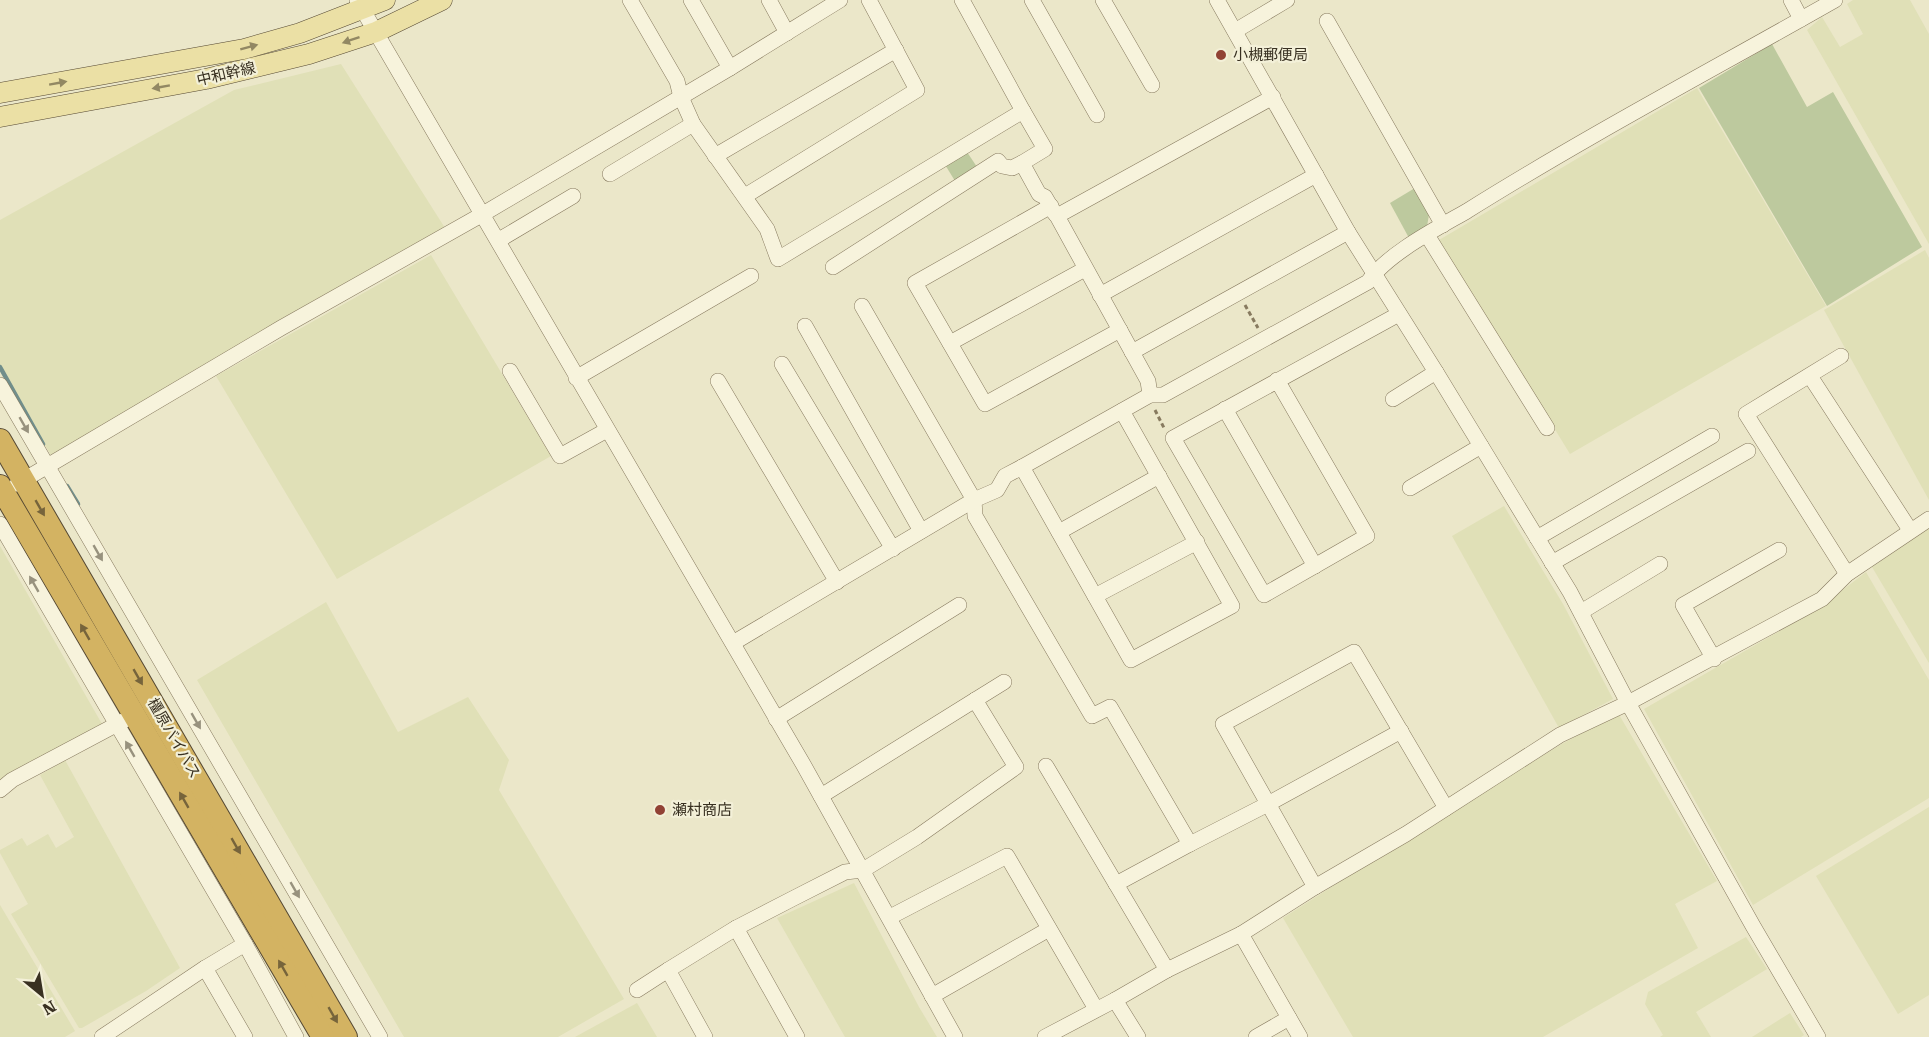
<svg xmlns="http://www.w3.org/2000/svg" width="1929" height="1037" font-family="'Roboto Serif','Noto Sans JP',serif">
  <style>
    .farmland { fill: #e0e0b7 }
    .green { fill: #bdc99e }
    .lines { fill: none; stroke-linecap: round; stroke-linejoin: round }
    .stream { stroke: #718e8b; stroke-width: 4.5 }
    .minor-casing { stroke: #877a5f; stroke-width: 16 }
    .major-casing { stroke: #554833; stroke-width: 21 }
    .highway-casing { stroke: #554833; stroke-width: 24 }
    .path { stroke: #877a5f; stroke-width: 3; stroke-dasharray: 4.5 3; stroke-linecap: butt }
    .minor { stroke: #f7f3dc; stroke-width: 15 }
    .major { stroke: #ebe0a5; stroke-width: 20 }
    .highway { stroke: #d3b362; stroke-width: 22 }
    .oneway { fill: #928863 }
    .oneway2 { fill: #98927e }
    .oneway3 { fill: #76643b }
    .poi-dot { fill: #914234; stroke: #f3f0d8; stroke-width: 2 }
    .labels { text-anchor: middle; stroke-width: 4.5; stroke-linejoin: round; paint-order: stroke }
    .poi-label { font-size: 15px; fill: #383021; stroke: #f3f0d8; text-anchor: start }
    .street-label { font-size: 15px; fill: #383021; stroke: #f3f0d8 }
  </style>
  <rect width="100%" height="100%" fill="#ebe7c9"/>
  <g class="farmland">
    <path d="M1853,0h57l19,34v210l-122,-214 15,-13 18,30 23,-13 -16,-30z"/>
    <path d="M341,64l104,164 -393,229 -52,-88v-149l234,-130z"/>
    <path d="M1697,88l129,218 -256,148 -131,-214z"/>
    <path d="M1925,250l4,8v242l-105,-190z"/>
    <path d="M431,255l120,201 -214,123 -121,-203z"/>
    <path d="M1504,506l59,98 50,95 -54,29 -107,-192z"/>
    <path d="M1929,528v135l-57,-96z"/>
    <path d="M0,546l102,178 -102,59z"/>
    <path d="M1866,572l63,108v118l-176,107 -109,-196 174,-100z"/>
    <path d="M326,602l72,130 70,-35 41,63 -10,30 125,209 -66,38h-154l-207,-357z"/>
    <path d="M1618,713l99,168 -42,23 23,44 -155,89h-190l-70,-119 125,-80 152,-93z"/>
    <path d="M65,760l115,208 -34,23 -64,37h-3l-68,-114 17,-10 -28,-51v-3l22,-12 5,8 21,-12 8,14 18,-11 -34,-62z"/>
    <path d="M1929,807v188l-31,19 -82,-138z"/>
    <path d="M854,883l65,124 18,30h-92l-68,-119z"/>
    <path d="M0,905l75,126 -10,6h-65z"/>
    <path d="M1746,937l21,32 -71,43 15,25h-51l3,-2 -18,-31 3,-12z"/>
    <path d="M637,1003l20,34h-82z"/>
    <path d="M1790,1013l14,22 -3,2h-49z"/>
  </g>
  <g class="green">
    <path d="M1772,44l35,63 26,-15 89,155 -95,59 -128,-218z"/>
    <path d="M965,149l12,18 -22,14 -11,-18z"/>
    <path d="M1415,188l14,27 -2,11 -18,12 -19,-35z"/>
  </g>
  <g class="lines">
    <g class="stream">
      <path d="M0,367l43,77"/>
      <path d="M67,486l11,18"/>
    </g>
    <g class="minor-casing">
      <g id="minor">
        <path d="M357,0l446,764 152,273"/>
        <path d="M630,0l47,81 4,16 12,27 74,105 11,30 245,-148 -61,-111"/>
        <path d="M691,0l39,68"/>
        <path d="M769,0l18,33"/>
        <path d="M1032,0l65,115"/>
        <path d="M1103,0l49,85"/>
        <path d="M1217,0l131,232 88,140 134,220 58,111 125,223 65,111"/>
        <path d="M1791,0l10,19"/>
        <path d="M1327,21l116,204"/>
        <path d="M1235,31l52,-31"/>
        <path d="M1023,111l22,38 -23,14 17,31 6,3 10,17"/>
        <path d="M715,156l181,-106"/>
        <path d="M610,174l83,-50"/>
        <path d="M745,196l172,-106 -48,-90"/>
        <path d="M1051,206l-136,77 70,121 135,-74"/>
        <path d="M1427,235l120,193"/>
        <path d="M499,240l74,-44"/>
        <path d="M833,267l165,-106 4,5 10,2 10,-5"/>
        <path d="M1100,295l216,-120"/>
        <path d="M862,306l112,194 1,16 117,200 18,-9 80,137 -74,40 51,86"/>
        <path d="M805,326l116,205"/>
        <path d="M950,343l135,-74"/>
        <path d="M1132,352l216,-120"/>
        <path d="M1841,356l-95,58 101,160"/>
        <path d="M782,364l111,185"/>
        <path d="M510,371l50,85 47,-26"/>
        <path d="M1810,376l100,154"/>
        <path d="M576,378l175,-102"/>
        <path d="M1277,380l90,156 -103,59 -91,-157 226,-124"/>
        <path d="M718,381l119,201"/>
        <path d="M0,385l380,652"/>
        <path d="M1150,395l-2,-14 -91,-165 216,-119"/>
        <path d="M1393,399l43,-27"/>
        <path d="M1225,409l90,157"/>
        <path d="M1022,467l109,193 101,-54 -110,-195"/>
        <path d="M17,484l264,-156 202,-114 247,-146 110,-68"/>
        <path d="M1410,488l71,-42"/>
        <path d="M0,524l245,420 51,93"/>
        <path d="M1059,532l100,-56"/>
        <path d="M1537,538l175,-102"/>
        <path d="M1552,563l196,-112"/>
        <path d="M1095,596l102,-54"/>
        <path d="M1581,612l79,-48"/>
        <path d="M733,643l241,-143 23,-10 8,-14 17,-9 128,-72h13l205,-113c19,-28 68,-53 99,-71 120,-75 245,-141 368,-211"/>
        <path d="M1714,659l-31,-54 96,-55"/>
        <path d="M975,700l29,-18"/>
        <path d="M776,719l183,-114"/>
        <path d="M1046,766l70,118"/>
        <path d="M0,790l12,-10 113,-60"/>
        <path d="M1190,844l78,-40 133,-73"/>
        <path d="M1315,887l-92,-163 131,-72 92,156"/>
        <path d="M890,917l117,-61 89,153"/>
        <path d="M736,928l61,109"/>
        <path d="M1241,934l59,103"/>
        <path d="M205,968l40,69"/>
        <path d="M637,990l31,-20"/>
        <path d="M932,996l117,-67"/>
        <path d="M1115,1000l23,37"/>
        <path d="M102,1037l103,-69 40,-24"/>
        <path d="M705,1037l-37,-67 68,-42 56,-29 53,-27 18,-2 54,-33 99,-70 -41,-67 -154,96"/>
        <path d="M1045,1037l70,-37 52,-30 74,-36 74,-47 91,-53 154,-99 68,-32 194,-104 25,-25 82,-55"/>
        <path d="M1256,1037l33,-19"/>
      </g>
    </g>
    <g class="major-casing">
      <g id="major">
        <path d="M0,93l244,-44 56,-16 85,-33"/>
        <path d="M0,117l206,-38 103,-25 67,-22 66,-32"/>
      </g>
    </g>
    <g class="highway-casing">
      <g id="highway">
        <path d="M0,440l346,597"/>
        <path d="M0,486l323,551"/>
      </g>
    </g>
    <g class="path">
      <path d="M1245,305l13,23"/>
      <path d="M1155,410l9,18"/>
    </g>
    <use href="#minor" class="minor"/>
    <use href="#major" class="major"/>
    <use href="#highway" class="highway"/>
  </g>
  <defs><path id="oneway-solid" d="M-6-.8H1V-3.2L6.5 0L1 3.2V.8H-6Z" transform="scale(1.5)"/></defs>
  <g class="oneway">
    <use href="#oneway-solid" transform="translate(351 40) rotate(161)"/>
    <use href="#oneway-solid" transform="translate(249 47) rotate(-15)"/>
    <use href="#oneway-solid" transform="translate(58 83) rotate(-10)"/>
    <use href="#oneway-solid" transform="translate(161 87) rotate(170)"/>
  </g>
  <g class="oneway2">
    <use href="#oneway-solid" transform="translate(24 425) rotate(60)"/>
    <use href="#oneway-solid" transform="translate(98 553) rotate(60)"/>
    <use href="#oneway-solid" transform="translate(34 584) rotate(-120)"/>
    <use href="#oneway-solid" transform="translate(196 721) rotate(60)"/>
    <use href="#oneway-solid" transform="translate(130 749) rotate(-120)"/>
    <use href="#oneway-solid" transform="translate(295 890) rotate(60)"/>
  </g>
  <g class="oneway3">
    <use href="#oneway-solid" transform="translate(40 508) rotate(60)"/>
    <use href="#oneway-solid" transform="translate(85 632) rotate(-120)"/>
    <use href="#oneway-solid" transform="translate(138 677) rotate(60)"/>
    <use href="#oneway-solid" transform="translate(184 800) rotate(-120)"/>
    <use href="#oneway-solid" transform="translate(236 846) rotate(60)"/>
    <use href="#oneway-solid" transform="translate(283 968) rotate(-120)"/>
    <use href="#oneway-solid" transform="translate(333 1015) rotate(60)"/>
  </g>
  <g class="poi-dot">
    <circle cx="1221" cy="55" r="6"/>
    <circle cx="660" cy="810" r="6"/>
  </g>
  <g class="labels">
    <g class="poi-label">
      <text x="1233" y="60">小槻郵便局</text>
      <text x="672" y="815">瀬村商店</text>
    </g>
    <g class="street-label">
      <text transform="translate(226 74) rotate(-13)" y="5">中和幹線</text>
      <text transform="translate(174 738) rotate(60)" y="5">橿原バイパス</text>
    </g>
  </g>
  <g transform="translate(42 995) rotate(150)" stroke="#f3f0d8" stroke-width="4.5" paint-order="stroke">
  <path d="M0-4.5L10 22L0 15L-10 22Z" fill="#383021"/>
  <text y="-9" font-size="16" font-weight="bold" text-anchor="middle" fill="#383021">N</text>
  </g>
</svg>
